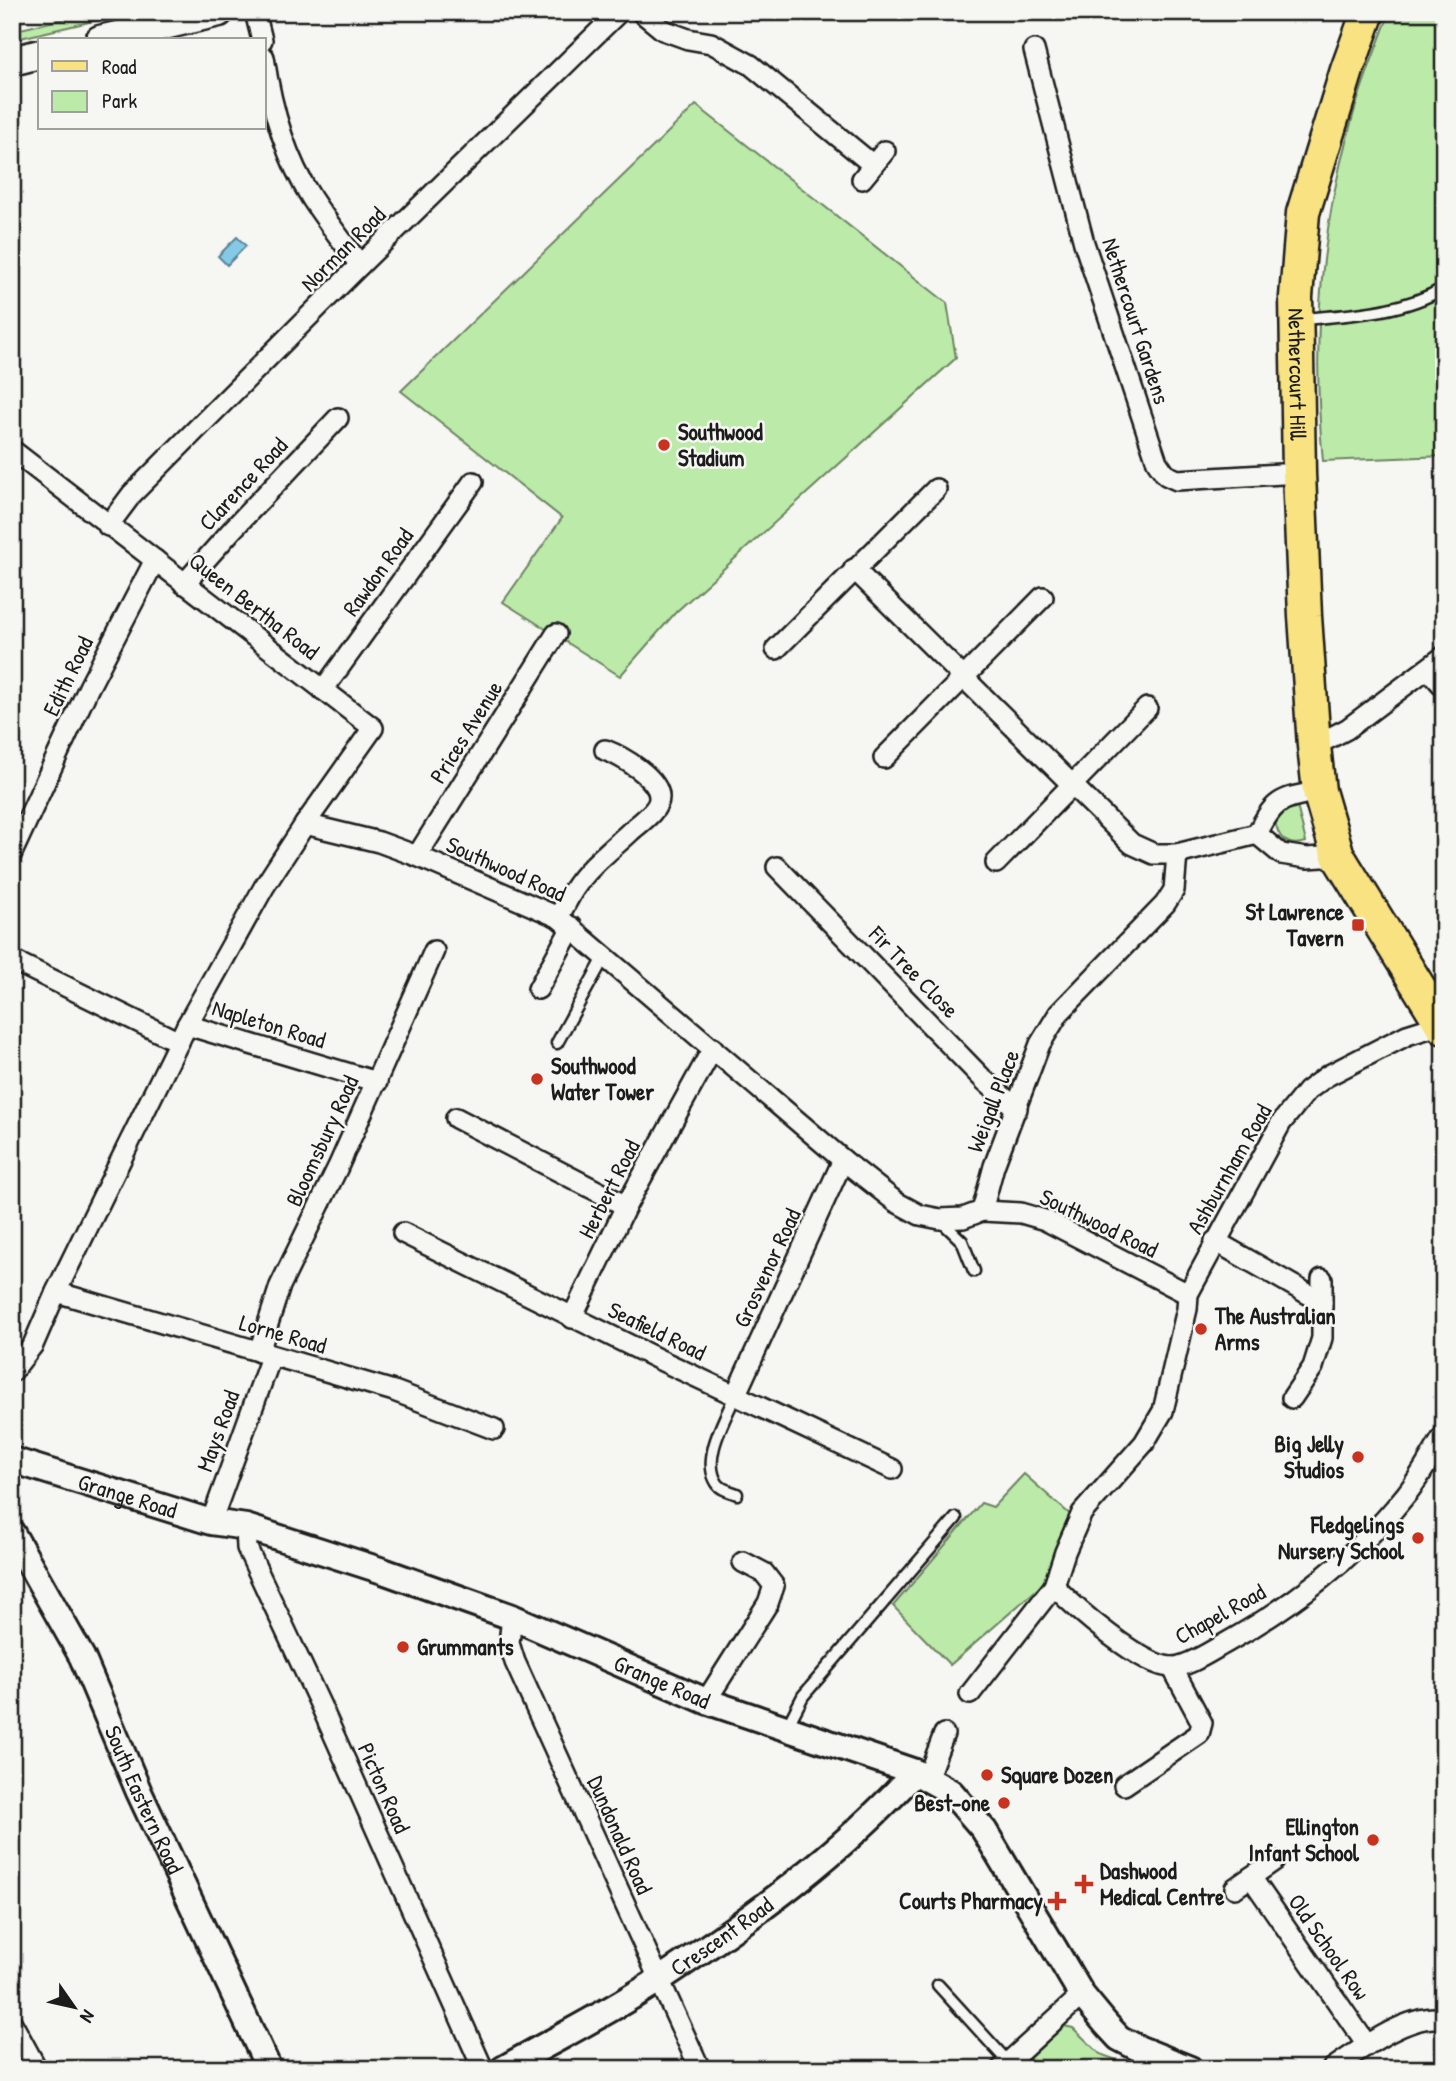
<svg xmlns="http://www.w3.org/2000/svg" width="1456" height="2081" font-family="'Patrick Hand',sans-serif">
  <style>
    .green { fill: #bceaa9; stroke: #6c8362; stroke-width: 2 }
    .water { fill: #84c9e5; stroke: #5a8495; stroke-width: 2 }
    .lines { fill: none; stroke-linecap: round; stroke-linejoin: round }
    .service-casing { stroke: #1c1c1c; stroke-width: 15 }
    .minor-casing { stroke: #1c1c1c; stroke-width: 24 }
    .tertiary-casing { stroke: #1c1c1c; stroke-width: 30 }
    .secondary-casing { stroke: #1c1c1c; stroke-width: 33 }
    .primary-casing { stroke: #1c1c1c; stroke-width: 37 }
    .service { stroke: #f6f6f2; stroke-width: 10 }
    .minor { stroke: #f6f6f2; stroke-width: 19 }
    .tertiary { stroke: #f6f6f2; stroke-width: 24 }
    .secondary { stroke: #f6f6f2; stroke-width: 28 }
    .primary { stroke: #f8e281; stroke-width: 32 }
    .poi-dot { fill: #c8321e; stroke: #f6f6f2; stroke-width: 2.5 }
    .labels { text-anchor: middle; stroke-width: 5; stroke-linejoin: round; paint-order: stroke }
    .street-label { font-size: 23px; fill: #1c1c1c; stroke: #f6f6f2 }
    .poi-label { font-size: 23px; font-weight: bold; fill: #1c1c1c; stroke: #f6f6f2; text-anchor: start }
  </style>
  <rect width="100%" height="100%" fill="#f6f6f2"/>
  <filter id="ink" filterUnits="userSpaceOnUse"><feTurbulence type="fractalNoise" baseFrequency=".0143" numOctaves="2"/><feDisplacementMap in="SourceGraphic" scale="14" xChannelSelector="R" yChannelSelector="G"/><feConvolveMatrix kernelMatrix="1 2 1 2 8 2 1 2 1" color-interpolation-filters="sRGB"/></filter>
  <g filter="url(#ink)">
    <g class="green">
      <path d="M93,12h39l-120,28v-9z"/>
      <path d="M1390,12h54v444l-121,5c-11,-114 -4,-227 28,-338 10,-38 25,-74 39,-111z"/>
      <path d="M696,105l251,198 9,55 -280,254 -56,64 -117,-74 59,-84 -161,-127z"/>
      <path d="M1287,806h10l9,36c-19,6 -29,-4 -31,-23z"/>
      <path d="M1024,1474l49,43 -23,61 -100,87 -57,-59 88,-103 12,4z"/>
      <path d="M1064,2026l9,2 27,26 41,15h-123z"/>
    </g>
    <path class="water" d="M237,237l9,9 -19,19 -9,-9z"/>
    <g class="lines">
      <g class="service-casing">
        <g id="service">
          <path d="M1302,319c47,-4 100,-6 142,-31"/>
          <path d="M557,1043l48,-87"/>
          <path d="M940,1220l22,21 12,30"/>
          <path d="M735,1396c-10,23 -34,63 -18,87 4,7 13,8 20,11"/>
          <path d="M787,1727l16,-31 153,-178"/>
          <path d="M938,1985l70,77"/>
        </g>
      </g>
      <g class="minor-casing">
        <g id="minor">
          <path d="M255,12l7,28"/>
          <path d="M641,12l22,18 25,9 23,4 40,22 122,100"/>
          <path d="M1034,50l50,193 73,219 9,13 11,5 122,-7"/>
          <path d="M264,57c7,49 21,100 48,142 15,23 32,44 48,66"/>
          <path d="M862,179l23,-28"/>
          <path d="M12,450l361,278 -68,96 -41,63 -77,138 -131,267 -23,53 -21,27"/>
          <path d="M108,526l24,-32 228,-229 259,-253"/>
          <path d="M854,569l278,275 22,10h23l80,-20"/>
          <path d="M184,584l48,-54 106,-112"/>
          <path d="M776,649l160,-160"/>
          <path d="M1428,669l16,18"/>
          <path d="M323,690l150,-208"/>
          <path d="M1314,746l33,-17 97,-73"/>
          <path d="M884,758l159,-161"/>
          <path d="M305,824l74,18 38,14 141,61 285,243 53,42 24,13 20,4 23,-1 19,-7 39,2 24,7 143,74"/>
          <path d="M1257,834l24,20 26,4 31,-2"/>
          <path d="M1257,834c18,-36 24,-35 62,-43"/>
          <path d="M12,853l77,-166 66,-127"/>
          <path d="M417,856l139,-222"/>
          <path d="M996,863l151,-155"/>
          <path d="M777,867l207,213 33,29"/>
          <path d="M558,917c6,-9 10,-19 16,-28 15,-23 38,-40 57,-58 9,-8 28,-21 28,-33 1,-20 -38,-42 -54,-48"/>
          <path d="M12,960l167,82"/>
          <path d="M538,989l34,-62"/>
          <path d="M187,1025l190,57"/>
          <path d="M456,1118l170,88"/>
          <path d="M982,1211l12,-45 46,-122 19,-31 106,-109 9,-14 3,-36"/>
          <path d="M403,1233l255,126 234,110"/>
          <path d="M1215,1241l107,61"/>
          <path d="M56,1292l338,99 100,38"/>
          <path d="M572,1318l54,-112 87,-158"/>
          <path d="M259,1352l21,-66 58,-119 96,-216"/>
          <path d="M735,1396l108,-236"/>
          <path d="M1292,1398l21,-31 9,-29v-59"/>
          <path d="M211,1522l60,-165"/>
          <path d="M246,1527l1,21 74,158 162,363"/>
          <path d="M1054,1586c21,22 87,80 117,81 15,1 40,-16 53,-23 67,-37 132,-87 180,-147 16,-19 27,-41 40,-62"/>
          <path d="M512,1617l-3,26 6,19 185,407"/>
          <path d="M970,1694l84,-108 11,-34 17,-39 62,-70 19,-32 24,-102 1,-15 93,-171 26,-32 20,-15 80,-41 35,-11"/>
          <path d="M706,1701l62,-98 6,-17 -10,-13 -21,-11"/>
          <path d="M927,1779l17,-45"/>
          <path d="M1124,1785l75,-51 3,-11 -30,-56"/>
          <path d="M1251,1877l116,168"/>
          <path d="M1235,1888l39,-27"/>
          <path d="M12,2023l25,46"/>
          <path d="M1001,2069l81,-74"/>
          <path d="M1332,2069c26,-18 79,-58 112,-50"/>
        </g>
      </g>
      <g class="tertiary-casing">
        <g id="tertiary">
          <path id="s1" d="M12,1460l199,62 35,5 137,44 129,46 194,84 209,71 36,20 33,38 98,165 24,29 13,14 21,11 50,20"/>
          <path id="s2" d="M12,1533l70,124 57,135 130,277"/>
          <path id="s3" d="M503,2069c52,-30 107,-57 157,-90 91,-60 182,-126 255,-207"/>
        </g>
      </g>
      <g class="secondary-casing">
        <g id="secondary">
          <path d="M100,40l119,-28"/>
          <path d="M12,61l28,-7"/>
        </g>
      </g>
      <g class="primary-casing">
        <g id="primary">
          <path id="s4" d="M1368,12l-21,58 -44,143 -7,84 3,176 6,143 9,130 5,45 19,65 106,172"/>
        </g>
      </g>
      <use href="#service" class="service"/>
      <use href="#minor" class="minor"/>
      <use href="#tertiary" class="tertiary"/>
      <use href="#secondary" class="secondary"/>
      <use href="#primary" class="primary"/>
    </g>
  </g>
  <g class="poi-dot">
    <circle cx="664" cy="445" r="7"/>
    <rect x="1351" y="918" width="14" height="14" rx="3.5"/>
    <circle cx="537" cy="1079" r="7"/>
    <circle cx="1201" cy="1329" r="7"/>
    <circle cx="1358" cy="1457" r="7"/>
    <circle cx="1418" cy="1538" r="7"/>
    <circle cx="403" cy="1647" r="7"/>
    <circle cx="987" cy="1775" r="7"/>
    <circle cx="1004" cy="1803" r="7"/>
    <circle cx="1373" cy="1840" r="7"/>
    <path d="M1080.5 1873.5h7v7h7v7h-7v7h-7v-7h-7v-7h7z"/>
    <path d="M1053.5 1890.5h7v7h7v7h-7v7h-7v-7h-7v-7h7z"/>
  </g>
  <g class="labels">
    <g class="street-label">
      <text transform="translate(343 249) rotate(-45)" y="8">Norman Road</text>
      <text transform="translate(1136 321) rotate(72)" y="8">Nethercourt Gardens</text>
      <text dy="8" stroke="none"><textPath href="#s4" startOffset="373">Nethercourt Hill</textPath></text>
      <text transform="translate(243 484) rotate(-47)" y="8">Clarence Road</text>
      <text transform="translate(378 572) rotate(-54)" y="8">Rawdon Road</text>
      <text transform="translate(254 606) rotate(38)" y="8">Queen Bertha Road</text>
      <text transform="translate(68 676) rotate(-64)" y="8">Edith Road</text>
      <text transform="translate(466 732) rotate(-58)" y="8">Prices Avenue</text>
      <text transform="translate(506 869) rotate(24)" y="8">Southwood Road</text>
      <text transform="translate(914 972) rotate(46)" y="8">Fir Tree Close</text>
      <text transform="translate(269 1024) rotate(17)" y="8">Napleton Road</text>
      <text transform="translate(993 1101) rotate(-69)" y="8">Weigall Place</text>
      <text transform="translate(322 1141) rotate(-65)" y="8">Bloomsbury Road</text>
      <text transform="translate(1229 1169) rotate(-60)" y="8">Ashburnham Road</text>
      <text transform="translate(609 1189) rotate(-63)" y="8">Herbert Road</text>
      <text transform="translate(1099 1223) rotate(26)" y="8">Southwood Road</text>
      <text transform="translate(767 1268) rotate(-65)" y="8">Grosvenor Road</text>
      <text transform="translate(657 1331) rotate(26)" y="8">Seafield Road</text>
      <text transform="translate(283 1334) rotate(16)" y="8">Lorne Road</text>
      <text transform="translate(218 1431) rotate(-70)" y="8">Mays Road</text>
      <text dy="8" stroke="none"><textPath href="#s1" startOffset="121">Grange Road</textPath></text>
      <text transform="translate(1220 1614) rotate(-29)" y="8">Chapel Road</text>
      <text dy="8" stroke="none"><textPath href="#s1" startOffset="688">Grange Road</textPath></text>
      <text transform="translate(384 1788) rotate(66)" y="8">Picton Road</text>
      <text dy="8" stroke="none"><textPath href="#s2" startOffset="298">South Eastern Road</textPath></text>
      <text transform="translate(620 1835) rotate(66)" y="8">Dundonald Road</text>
      <text dy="8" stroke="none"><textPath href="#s3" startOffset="256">Crescent Road</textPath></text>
      <text transform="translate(1329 1947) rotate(55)" y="8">Old School Row</text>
    </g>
    <g class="poi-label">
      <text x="678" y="440">Southwood<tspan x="678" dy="26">Stadium</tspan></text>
      <text x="1344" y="920" text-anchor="end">St Lawrence<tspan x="1344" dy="26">Tavern</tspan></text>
      <text x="551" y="1074">Southwood<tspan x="551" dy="26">Water Tower</tspan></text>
      <text x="1215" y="1324">The Australian<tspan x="1215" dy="26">Arms</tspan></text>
      <text x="1344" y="1452" text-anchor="end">Big Jelly<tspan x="1344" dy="26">Studios</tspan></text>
      <text x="1404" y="1533" text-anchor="end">Fledgelings<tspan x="1404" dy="26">Nursery School</tspan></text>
      <text x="417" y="1655">Grummants</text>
      <text x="1001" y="1783">Square Dozen</text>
      <text x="990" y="1811" text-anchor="end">Best-one</text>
      <text x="1359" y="1835" text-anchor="end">Ellington<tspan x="1359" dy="26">Infant School</tspan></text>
      <text x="1100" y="1879">Dashwood<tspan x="1100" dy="26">Medical Centre</tspan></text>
      <text x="1043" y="1909" text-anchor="end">Courts Pharmacy</text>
    </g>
  </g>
  <rect width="1456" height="2081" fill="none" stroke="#f6f6f2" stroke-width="42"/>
  <rect x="21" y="21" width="1414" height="2039" fill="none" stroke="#1c1c1c" stroke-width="2.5" filter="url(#ink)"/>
  <rect x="38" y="38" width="228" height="91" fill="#f6f6f2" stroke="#9f9f9c" stroke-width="2"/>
  <rect x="52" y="61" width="35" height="10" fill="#f8e281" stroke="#9f9f9c" stroke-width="2"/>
  <text x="102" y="74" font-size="21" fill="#1c1c1c">Road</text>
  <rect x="52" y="91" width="35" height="21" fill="#bceaa9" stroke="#9f9f9c" stroke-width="2"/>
  <text x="102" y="108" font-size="21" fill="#1c1c1c">Park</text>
  <g transform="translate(74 2007) rotate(124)" stroke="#f6f6f2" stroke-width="5" paint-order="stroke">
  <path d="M0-5L12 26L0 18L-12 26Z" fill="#1c1c1c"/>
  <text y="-10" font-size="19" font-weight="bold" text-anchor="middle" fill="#1c1c1c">N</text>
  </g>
</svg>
